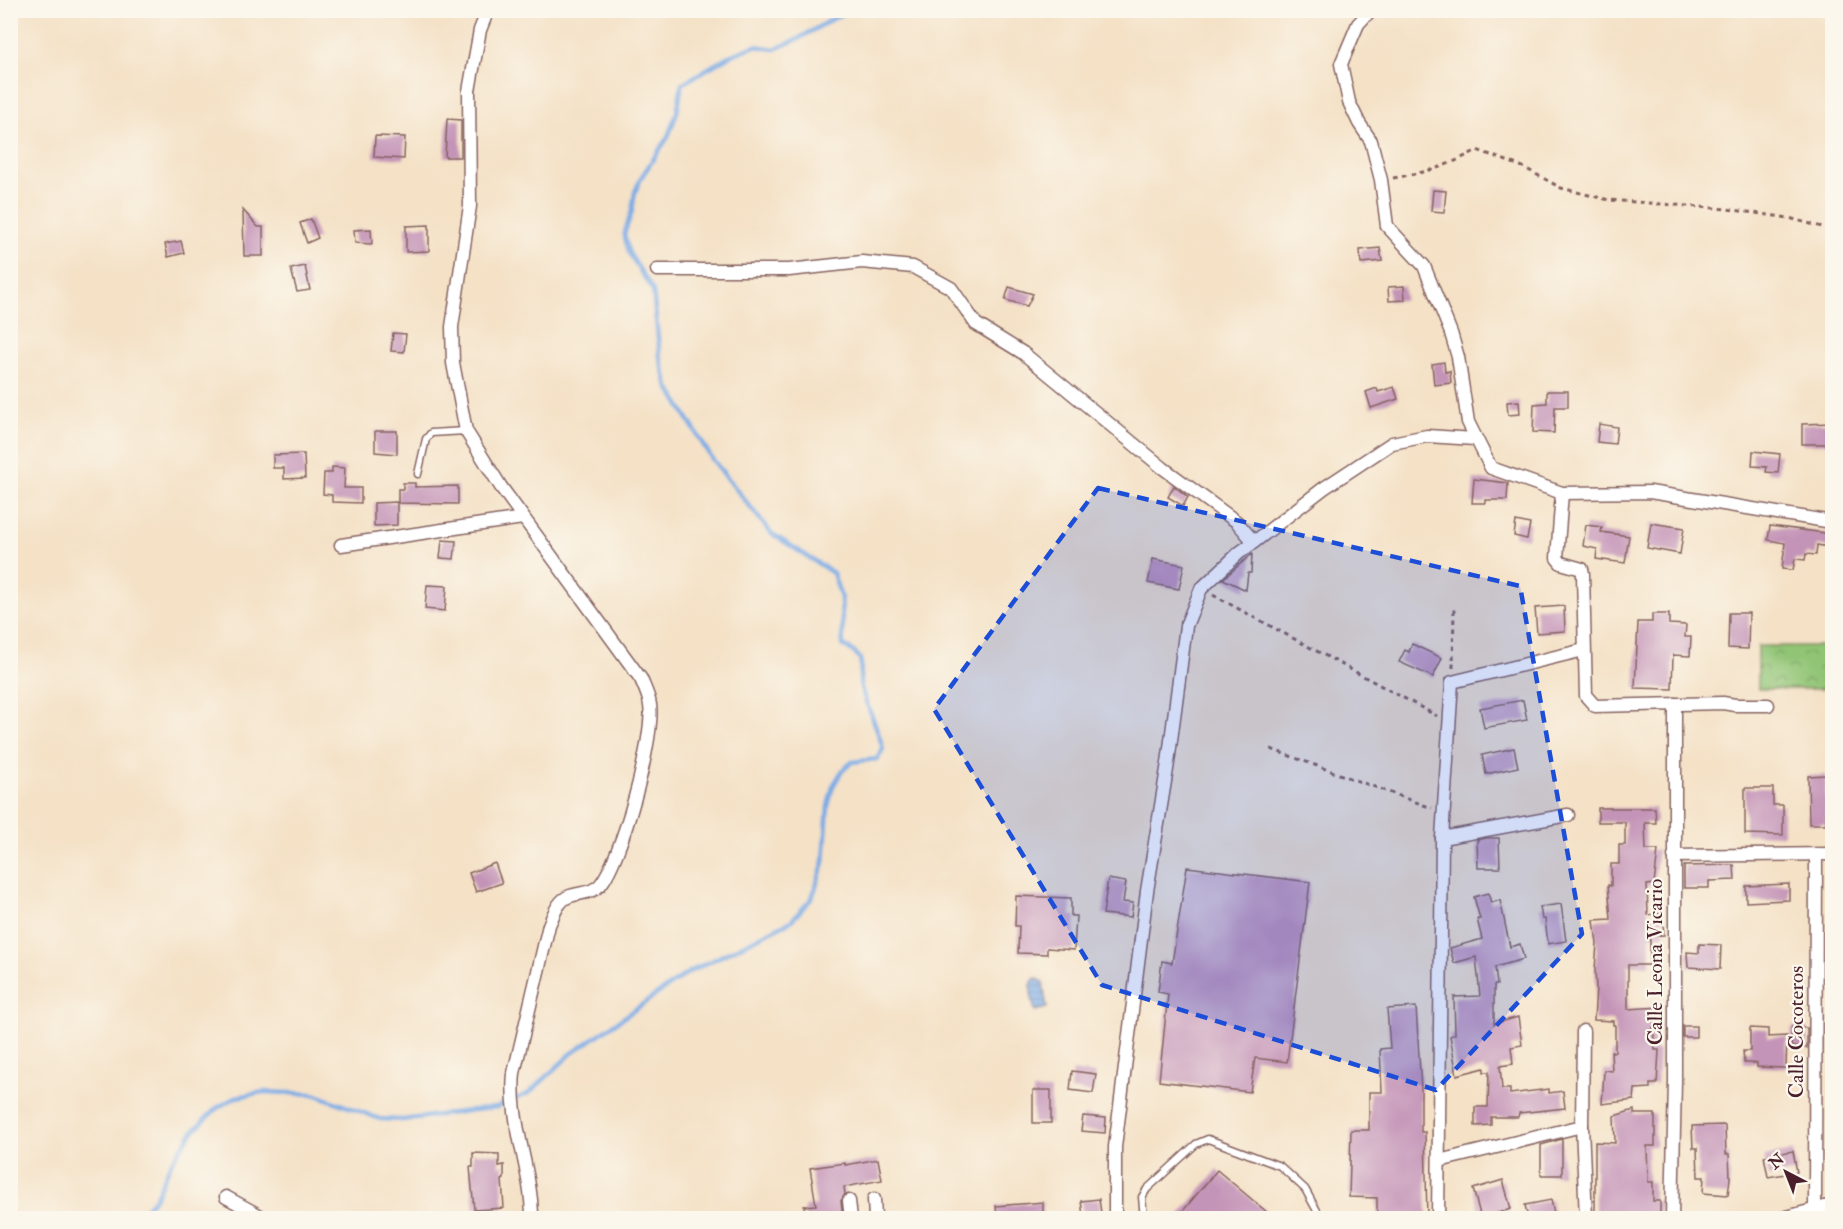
<svg xmlns="http://www.w3.org/2000/svg" width="1843" height="1229" font-family="'IM FELL Double Pica',serif">
  <style>
    .park { fill: url(#park-crowns); stroke: #6e7250; stroke-width: 1.5 }
    .water { fill: url(#water-rules); stroke: #626488; stroke-width: 1.5 }
    .lines { fill: none; stroke-linecap: round; stroke-linejoin: round }
    .stream { stroke: #7aaae5; stroke-width: 4.5 }
    .building { fill: #c494b8 }
    .lane-casing { stroke: #866361; stroke-width: 9 }
    .street-casing { stroke: #866361; stroke-width: 15 }
    .path { stroke: #866361; stroke-width: 3; stroke-dasharray: 4.5 4.5; stroke-linecap: butt }
    .lane { stroke: #fff; stroke-width: 6 }
    .street { stroke: #fff; stroke-width: 12 }
    .marked { fill: #1d4ed8; fill-opacity: 0.2; stroke: #1d4ed8; stroke-width: 4.5; stroke-dasharray: 12 8; stroke-linejoin: round }
    .labels { text-anchor: middle; stroke-width: 4.5; stroke-linejoin: round; paint-order: stroke }
    .street-label { font-size: 21px; fill: #4a1f2b; stroke: #fbf7ec }
  </style>
  <defs>
    <pattern id="park-crowns" width="20" height="18" patternUnits="userSpaceOnUse" patternTransform="scale(1.5)"><rect width="20" height="18" fill="#91c475"/><path d="M2 6a3 3 0 1 1 6 0M12 15a3 3 0 1 1 6 0" fill="none" stroke="#789f60"/></pattern>
    <pattern id="water-rules" width="6" height="5" patternUnits="userSpaceOnUse" patternTransform="scale(1.5)"><rect width="6" height="5" fill="#7aaae5"/><path d="M0 2.5h6" fill="none" stroke="#668aba"/></pattern>
  </defs>
  <rect width="100%" height="100%" fill="#fbf7ec"/>
  <filter id="ink" filterUnits="userSpaceOnUse"><feTurbulence type="fractalNoise" baseFrequency=".0167" numOctaves="2"/><feDisplacementMap in="SourceGraphic" scale="12" xChannelSelector="R" yChannelSelector="G"/><feConvolveMatrix kernelMatrix="1 2 1 2 8 2 1 2 1" color-interpolation-filters="sRGB"/></filter>
  <filter id="wash" filterUnits="userSpaceOnUse"><feTurbulence type="fractalNoise" baseFrequency=".008" numOctaves="4" result="noise"/><feDisplacementMap in="SourceGraphic" scale="24" xChannelSelector="R" yChannelSelector="G"/><feGaussianBlur stdDeviation="1.35" result="paint"/><feColorMatrix in="noise" values="0 0 0 0 0 0 0 0 0 0 0 0 0 0 0 0 0 1.4 0 .05"/><feComposite in="paint" operator="in"/></filter>
  <g filter="url(#wash)">
    <rect width="100%" height="100%" fill="#f4e1c6"/>
    <rect class="park" x="1758" y="646" width="72" height="43"/>
    <path class="water" d="M1036,978l7,4 4,26 -12,3c-2,-11 -9,-27 1,-33z"/>
    <g class="lines">
      <path class="stream" d="M136,1218l19,-20 17,-37 22,-31 23,-22 19,-11 28,-5 50,2 66,25 23,1 94,-13 32,-14 42,-39 118,-82 102,-51 21,-23 12,-36 4,-56 5,-20 9,-15 10,-9 25,-3 6,-10c-5,-22 -16,-41 -22,-62 -3,-10 2,-20 -1,-28 -2,-6 -12,-10 -17,-14l-2,-47 -8,-25 -62,-40 -59,-74 -44,-73 -8,-29 -7,-66 -24,-38 -5,-19 8,-23 3,-19 7,-16 26,-39 9,-25 5,-28 47,-28 26,-10 20,3 23,-10 50,-29"/>
    </g>
    <g id="blocks">
      <g class="building">
        <path d="M447,119l14,1v37h-16z"/>
        <path d="M375,136l30,1 -1,22 -30,-2z"/>
        <path d="M1433,190l13,1 -2,21 -13,-1z"/>
        <path d="M243,210l15,17h5v29h-19z"/>
        <path d="M311,219l7,19 -11,5 -7,-20z"/>
        <path d="M429,225v26l-23,1v-26z"/>
        <path d="M371,229l1,15 -17,-1 -1,-13z"/>
        <path d="M181,241l3,12 -16,4 -3,-13z"/>
        <path d="M1380,248l2,13 -21,2 -1,-13z"/>
        <path d="M305,266l5,24 -13,2 -6,-23z"/>
        <path d="M1404,286l1,14 -16,1 -1,-14z"/>
        <path d="M1009,287l24,7 -6,12 -22,-6z"/>
        <path d="M393,333l13,1 -2,18 -13,-1z"/>
        <path d="M1444,362l1,10 5,-1 1,12 -17,2 -2,-21z"/>
        <path d="M1394,387l4,12 -27,9 -5,-16 11,-4 1,4z"/>
        <path d="M1547,391h21v16h-13l-1,26 -21,-1 1,-28 13,-1z"/>
        <path d="M1519,401l1,13 -12,1 -1,-13z"/>
        <path d="M1833,423v21h-31v-20z"/>
        <path d="M1599,424l18,3 -2,17 -18,-2z"/>
        <path d="M375,431h22v23l-22,-2z"/>
        <path d="M1753,451l27,3 -2,19 -12,-1 1,-5 -15,-1z"/>
        <path d="M304,454l1,24 -21,1v-11h-11v-13z"/>
        <path d="M332,467l13,1 -1,20h17v15l-29,-1v-7l-9,-1 1,-21h8z"/>
        <path d="M1474,479l34,4 -1,17h-21v3h-14z"/>
        <path d="M403,483h12v4l43,-1v18l-60,-1v-14h5z"/>
        <path d="M1174,486l14,11 -5,9 -15,-9z"/>
        <path d="M397,502v23l-23,1v-23z"/>
        <path d="M1516,521l14,3 -3,15 -13,-3z"/>
        <path d="M1651,523l33,5 -4,26 -33,-6z"/>
        <path d="M1586,525l16,2 -1,5 28,4 -4,27 -29,-4 1,-10 -14,-3z"/>
        <path d="M1770,526l63,8v14l-16,-3 -1,10 -10,-1 -1,6 -10,-1 -2,11 -11,-1 3,-26 -17,-3z"/>
        <path d="M442,540l14,1 -2,18 -14,-1z"/>
        <path d="M1252,554l-1,19h-3l-2,17 -23,-11z"/>
        <path d="M1153,559l31,6 -5,24 -31,-6z"/>
        <path d="M427,585l20,1 -2,25 -20,-2z"/>
        <path d="M1564,606l1,25 -28,2 -2,-25z"/>
        <path d="M1729,613h20l-1,36 -20,-1z"/>
        <path d="M1652,614h17v10l17,1 -1,12h6l-1,19 -17,-1 -1,34 -37,-1 3,-66h14z"/>
        <path d="M1412,644l30,14 -9,19 -34,-15 6,-12 4,2z"/>
        <path d="M1523,700l4,20 -43,8 -4,-20z"/>
        <path d="M1514,748l4,19 -32,7 -4,-19z"/>
        <path d="M1826,775v49h-17l-1,-48z"/>
        <path d="M1745,788h28v17h10v30l-38,-1z"/>
        <path d="M1598,808h57l1,15h-11l1,27h12l-4,34 -7,1 1,30 14,-2 2,22 -14,1v29h-22v44l32,-2 1,20h-8l2,23h4l-2,34h-7v4l-15,1 -1,11 -32,4 2,-34 8,1 -1,-19h4v-27h-2v-4l-19,-1 2,-33 -1,-18 2,-25 -3,-24 17,-1 -3,-34 3,1v-22h8v-19h6v-23h-27z"/>
        <path d="M1487,838h12l1,30h-22l-1,-28z"/>
        <path d="M495,863l7,20 -26,9 -7,-19z"/>
        <path d="M1734,865l1,15 -26,1v7h-25v-22z"/>
        <path d="M1187,867l123,15 -23,180 -32,-4 -5,34 -91,-11 9,-87 -10,-2 4,-31 10,2z"/>
        <path d="M1108,879l18,3 -3,20 10,1 -2,14 -28,-3z"/>
        <path d="M1789,884v16l-43,2v-16z"/>
        <path d="M1488,893l3,10 9,-3 10,47 10,-3 4,15 -29,8 2,18h-3v39l24,-7 4,28 -11,2 2,17 -13,2 2,23h8v5l39,-5v4l14,-2 2,17 -46,5 -1,4h-27v8l-16,1v-19h13l1,-35h-5v-4l-27,7 -7,-39 5,-2 -1,-37 26,-1 -4,-39 -22,6 -4,-15 32,-9 -5,-20h3l-6,-22z"/>
        <path d="M1016,896l55,2v18h5l-2,34 -27,-2v6l-29,-1 1,-27h-4z"/>
        <path d="M1561,904l5,37 -18,3 -3,-25h-3l-2,-12z"/>
        <path d="M1699,944l22,1 -1,24 -32,-2 -1,-15 12,1z"/>
        <path d="M1416,1007l5,82v43h4l2,86h-50v-20l-28,-1 2,-67h18v-38h13l-2,-43 10,-1 -3,-39z"/>
        <rect x="1683" y="1026" width="13" height="11"/>
        <path d="M1792,1027l15,1v20l-16,-1z"/>
        <path d="M1750,1028l18,1v8l19,-1 -1,32 -29,-1v-4h-13l-1,-12h7z"/>
        <path d="M1072,1071l24,3 -3,19 -23,-3z"/>
        <rect x="1033" y="1090" width="18" height="33"/>
        <path d="M1634,1110v4h21v32h-8l1,36h5v19h7v17h-65v-76l20,1 -1,-27z"/>
        <path d="M1083,1116l23,2 -1,15 -24,-2z"/>
        <path d="M1725,1125l1,29h3l1,24 -2,17 -25,-2 1,-16h-6l-1,-29h-4l-1,-22z"/>
        <path d="M1562,1139v36h-21v-30z"/>
        <path d="M1793,1151l4,21 -29,5 -4,-21z"/>
        <path d="M473,1153l26,1v12l5,-1v14l-2,1 2,28 -30,2 -4,-43h3z"/>
        <path d="M878,1159l4,21 -38,7 1,7 -4,7 2,17h-38l-1,-12 12,-1 -6,-37 35,-5v2z"/>
        <path d="M1217,1170l57,48h-97z"/>
        <path d="M1503,1180l8,29 -30,9 -8,-29z"/>
        <path d="M1099,1199l2,14 -18,3 -2,-15z"/>
        <path d="M1551,1200l4,18h-27l-3,-13z"/>
        <path d="M1043,1202v16h-46l-1,-12z"/>
      </g>
    </g>
  </g>
  <g filter="url(#ink)">
    <use href="#blocks" fill-opacity="0" stroke="#866361" stroke-width="1.5"/>
    <g class="lines">
      <g class="lane-casing">
        <g id="lane">
          <path d="M418,474l8,-35 5,-6 35,-2"/>
          <path d="M1144,1218l-2,-21 5,-8 49,-45 12,-5 72,27 25,23 16,29"/>
        </g>
      </g>
      <g class="street-casing">
        <g id="street">
          <path d="M488,10l-8,20 -11,61 1,115 -18,121 1,36 13,68 35,56 140,192c3,8 8,17 9,26 5,32 -29,156 -50,180 -9,9 -19,7 -30,11 -12,4 -16,18 -21,29l-35,148c-5,49 18,97 18,145"/>
          <path d="M1371,10l-13,14 -17,40 8,38 10,21 12,18 10,39 6,46 37,40 27,67 7,24 10,65 23,46 71,25 88,-1 182,30"/>
          <path d="M657,270h132l73,-8 51,5 38,21 25,36 47,29 140,115 74,54 17,20 -15,11 -38,36 -15,37 -18,137 -21,128 -32,256v71"/>
          <path d="M1562,493l-5,65 4,5 21,6 1,5 3,122 9,10 128,-3 12,2h33"/>
          <path d="M1254,542l70,-54 68,-45 35,-7 48,3"/>
          <path d="M341,545l182,-27"/>
          <path d="M1442,838l126,-23"/>
          <path d="M1674,856l158,-2"/>
          <path d="M1583,1031l-1,95 4,92"/>
          <path d="M1439,1161l143,-35"/>
          <path d="M226,1197l38,21"/>
          <path d="M874,1199l1,19"/>
          <path d="M849,1201l2,17"/>
          <path d="M1815,1209l1,-354"/>
          <path d="M1438,1218l4,-380 10,-156 132,-32"/>
          <path d="M1672,1218l3,-137v-377"/>
          <path d="M1783,1218l49,-13"/>
        </g>
      </g>
      <g class="path">
        <path d="M1393,178c35,-6 53,-11 84,-28l46,17 38,21 48,12 118,9 62,9 33,9h10"/>
        <path d="M1213,595l224,121"/>
        <path d="M1453,668l1,-62"/>
        <path d="M1271,749l161,59"/>
      </g>
      <use href="#lane" class="lane"/>
      <use href="#street" class="street"/>
    </g>
  </g>
  <path class="marked" d="M1098,488l422,98 62,348 -146,156 -334,-105 -168,-276z"/>
  <g class="labels">
    <g class="street-label">
      <text transform="translate(1655 962) rotate(-90)" y="7">Calle Leona Vicario</text>
      <text transform="translate(1796 1032) rotate(-90)" y="7">Calle Cocoteros</text>
    </g>
  </g>
  <rect width="1843" height="1229" fill="none" stroke="#fbf7ec" stroke-width="36"/>
  <g transform="translate(1786 1172) rotate(318)" stroke="#fbf7ec" stroke-width="4.5" paint-order="stroke">
  <path d="M0-4.5L10 22L0 15L-10 22Z" fill="#4a1f2b"/>
  <text y="-9" font-size="16" font-weight="bold" text-anchor="middle" fill="#4a1f2b">N</text>
  </g>
</svg>
